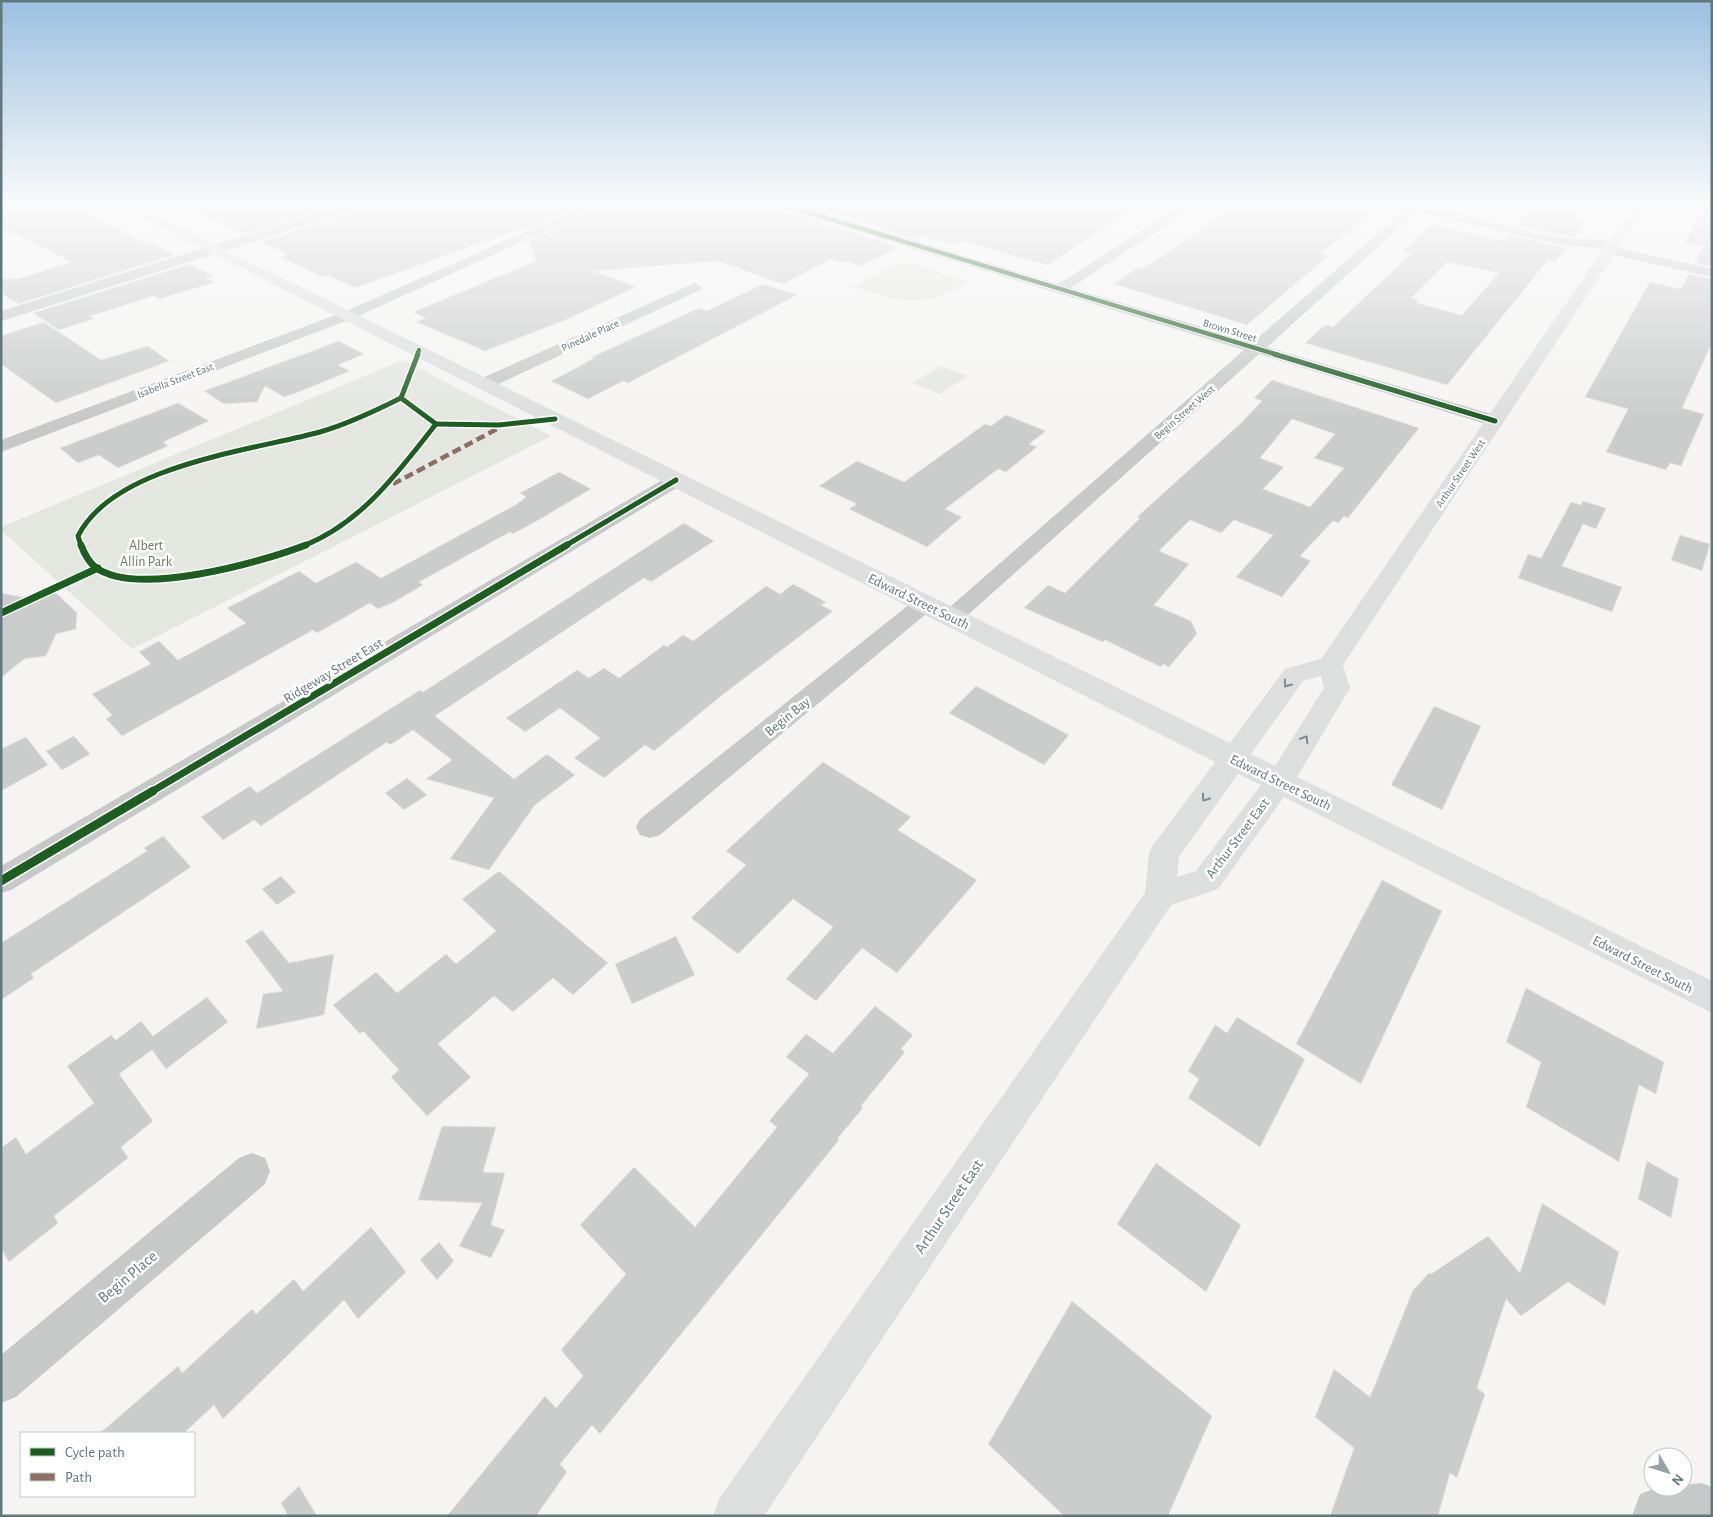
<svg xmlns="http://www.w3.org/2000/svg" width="1713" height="1517" font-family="'Alegreya Sans',sans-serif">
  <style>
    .green { fill: #e4e6e0 }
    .building { fill: #cbcccc; stroke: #e4e4e3; fill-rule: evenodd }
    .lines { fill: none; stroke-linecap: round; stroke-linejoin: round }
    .minor { fill: #c7c9c9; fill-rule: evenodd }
    .secondary { fill: #dddede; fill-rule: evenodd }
    .quiet { stroke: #8d6e63; stroke-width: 4.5; stroke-dasharray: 9 4.5; stroke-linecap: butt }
    .cycleway-far3-casing { stroke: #fff; stroke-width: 6 }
    .cycleway-far2-casing { stroke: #fff; stroke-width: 8 }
    .cycleway-far1-casing { stroke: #fff; stroke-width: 10 }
    .cycleway-casing { stroke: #fff; stroke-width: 12 }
    .cycleway-far3 { stroke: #1b5e20; stroke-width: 4.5 }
    .cycleway-far2 { stroke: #1b5e20; stroke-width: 5 }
    .cycleway-far1 { stroke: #1b5e20; stroke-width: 7 }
    .cycleway { stroke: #1b5e20; stroke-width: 9 }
    .oneway { stroke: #7a8c90 }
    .labels { text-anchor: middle; stroke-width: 5; stroke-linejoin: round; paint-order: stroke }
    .far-street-label { font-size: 11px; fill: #61787d; stroke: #fff }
    .park-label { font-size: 14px; fill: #6d7a63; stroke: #fff }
    .street-label { font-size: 14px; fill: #61787d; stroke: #fff }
    .near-street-label { font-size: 16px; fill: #61787d; stroke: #fff }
  </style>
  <rect width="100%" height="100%" fill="#f5f4f3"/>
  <g class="green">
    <path d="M912,263l56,19c-47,27 -66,21 -115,4l43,-22z"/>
    <path d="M403,360l148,76 -419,213 -131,-119v-3z"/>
    <path d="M941,366l27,10 -28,18 -28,-11z"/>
  </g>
  <g class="building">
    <path d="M1,206h72l71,37 5,-1 25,13 -156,49 -17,-11v-14h17l53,-17 -70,-35z"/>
    <path d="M186,206h146l-88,28z"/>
    <path d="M361,206h218l-54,24 -1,-3 -169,61 -27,-13 -5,2 -43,-20 7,-3 -27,-12 98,-31z"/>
    <path d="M603,206h176l3,5 117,36 -38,19 -16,-5 -4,2 -10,-4 -48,25 -65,-23 -124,10 42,16 -71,33 -80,31 -69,-29 9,-4 -12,-6 123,-51 -7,-20z"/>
    <path d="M808,206h332l-93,59 -85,-24 -11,3 -30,-8 -6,3z"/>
    <path d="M1237,206h138l-6,5 5,1 -54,42 8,2 -81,69 -133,-41 23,-16 3,1 24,-14z"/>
    <path d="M1548,206h35l-10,12 12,3 -11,16 -58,-11 15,-17 12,3z"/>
    <path d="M1705,206h7v61l-17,-4 8,-16 -19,-4z"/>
    <path d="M1432,224l71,17 6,-6 57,13 -10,14 -8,-2 -101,125 -142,-42 20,-18 8,2 79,-74 -9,-2zM1447,262l52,11 -37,42 -46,-12 3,-3 -8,-2z"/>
    <path d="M190,264l23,12 -6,2 8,4 -55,17 -6,-3 -64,20 4,3 -35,11 -26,-17z"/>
    <path d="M1689,274l23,5v64l-30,65 22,6 -23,52 -11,-3 -4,7 -60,-18 22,-43 -43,-12 65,-115 31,7z"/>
    <path d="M763,284l34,11 -169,88 -5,-2 -35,18 -37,-18 35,-18h-2l10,-5 -2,-1 107,-49 8,3z"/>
    <path d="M44,322l57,38 47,-14 21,15 -113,42 -55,-39v-28z"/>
    <path d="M339,341l25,13 -26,11 12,6 -54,22 -12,4 -19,-11 -8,16 -33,2 -20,-13z"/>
    <path d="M1272,380l147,48 -71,90 -4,-2 -5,7 -6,-2 -33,35 11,5 -29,36 -46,-20 37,-42 -39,-15 -13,13 -31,-13 -31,31 30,13 -35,41 37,16 6,13 -28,33 -6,-3 -2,3 -56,-27 -2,2 -79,-34 24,-23 17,8 75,-75 -3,-1 104,-94 21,-22 -8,-3zM1292,419l43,15 -21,24 30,10 -34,39 -47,-18 21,-22 -24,-9z"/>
    <path d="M178,403l31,18 -46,21 5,4 -50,22 -19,-13 -21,8 -18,-15z"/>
    <path d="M1006,415l40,16 -17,13 8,3 -31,25 -8,-3 -53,40 17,8 -35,30 -78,-38 8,-5 -38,-18 38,-25 47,21 81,-58 6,2z"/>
    <path d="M559,472l32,17 -49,29 -29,16 -3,-2 -91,50 4,3 -29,17 -16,7 -8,-6 -53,30 -4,-3 -191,106 -16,-17 6,-4 -20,-21 59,-30 -12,-12 20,-11 19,19 68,-37 -19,-15 72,-37 17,12 40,-21 25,16 136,-74 9,-7 -6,-4z"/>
    <path d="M1583,501l23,7 -10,21 -13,-5 -21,42 60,21 -10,25 -94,-34 10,-24 13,4 30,-56 10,3z"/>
    <path d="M684,523l30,18 -63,41 -7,-4 -209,138 79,63 33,-25 28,21 -40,30 -46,65 -39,-11 44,-61 -68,-19 26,-19 -39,-30 -23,15 -3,-3 -126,84 -7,-6 -31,20 -22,-23 49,-31 7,7 163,-103 3,2z"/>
    <path d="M1680,535l30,9 -8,27 -31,-11z"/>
    <path d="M793,584l33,18 -5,3 12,6 -112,85 -67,55 -9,-6 -41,33 -30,-20 26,-20 -40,-30 -35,24 -19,-14 71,-48 12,8 15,-10 15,10 45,-33 3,2 16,-12 10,6 73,-55 14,8z"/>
    <path d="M55,592l22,21 -1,16 -20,5 -10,22 -22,3 -23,19v-85l38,7z"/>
    <path d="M976,686l93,49 -25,30 -95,-52z"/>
    <path d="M1434,706l47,20 -39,84 -51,-25z"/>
    <path d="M74,736l16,18 -28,16 -16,-19z"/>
    <path d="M26,737l22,28 -47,26v-42z"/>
    <path d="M823,762l88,55 -13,13 79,50 -80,93 -35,-25 -46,53 -30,-22 47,-52 -40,-28 -55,55 -47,-36 55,-53 -20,-14z"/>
    <path d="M407,778l20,17 -23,15 -19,-17z"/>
    <path d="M163,836l28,31 -160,107 3,4 -33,22v-57l146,-92 -3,-3z"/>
    <path d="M499,871l109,92 -35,32 -20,-17 -40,34 -19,-16 -56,48 33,33 -44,39 -36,-39 8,-7 -36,-39 -3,3 -27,-29 43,-33 21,21 49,-39 10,10 40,-33 -34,-32z"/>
    <path d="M281,876l15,16 -19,13 -15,-16z"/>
    <path d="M1382,880l60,31 -81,173 -65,-40z"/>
    <path d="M262,930l27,33 45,-9 -10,61 -68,14 7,-35 20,-3 -38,-50z"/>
    <path d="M676,936l19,39 -63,29 -17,-40z"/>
    <path d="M1526,988l138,74 -8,32 -17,-9 -20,77 -93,-55 15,-45 -35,-20z"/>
    <path d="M207,997l21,25 -62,47 -14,-19 -33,24 34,47 -32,26 7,11 -74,58 4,7 -49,39 -8,-14v-100l15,-11 10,17 68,-51 -27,-37 44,-31 5,5 25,-19 12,15z"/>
    <path d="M875,1006l38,29 -12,14 4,3 -44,54 2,2 -25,30 1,2 -239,294 -8,-9 -32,39 7,8 -31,44h-89l98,-120 11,12 27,-32 -22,-26 65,-76 -46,-49 54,-58 61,60 82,-100 -8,-6 40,-47 -23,-17 20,-23 27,19z"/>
    <path d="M1237,1017l68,42 -45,88 -72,-49 11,-19 -11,-8 27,-46 12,8z"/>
    <path d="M442,1126l54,1 -13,45 22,1 -14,52 14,5 -14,28 -32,-12 23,-43 -64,-3z"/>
    <path d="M1647,1161l32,18 -8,39 -33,-19z"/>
    <path d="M1156,1163l85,62 -35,67 -89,-68z"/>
    <path d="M1542,1203l77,49 -14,54 -37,-24 -47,34 -15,-17 -29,89 8,6 -28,84 -7,-5 -12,43h-108l24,-68 -39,-31 19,-48 36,28 43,-107 16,-17 2,1 57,-38 32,37z"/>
    <path d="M371,1227l35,45 -48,47 -14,-19 -121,119 -9,-14 -30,28h-84l78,-67 4,7 70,-64 4,5 38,-35 9,12z"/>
    <path d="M439,1242l15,19 -17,19 -17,-20z"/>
    <path d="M1072,1301l140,115 -44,100h-104l-76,-72z"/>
    <path d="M299,1486l18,30h-29l-7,-13z"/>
  </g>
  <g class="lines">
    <g class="minor">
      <path d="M339,206h20l-2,3 -356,112v-10z"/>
      <path d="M584,206h17l-247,112 -353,134v-12l343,-128z"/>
      <path d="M781,206h20l257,78 122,-78h15l-124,82 182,54 152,-132 -5,-4c57,0 111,26 167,32 17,2 33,1 50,5l1,5 94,21v8l-108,-24 -1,-5 -36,-2 -150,-34 -150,135 234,70 3,4 -3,4h-12l-230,-71 -300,269 -8,2 -8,-2 -3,-5 3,-5 301,-263 -461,-141z"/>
      <path d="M695,283l7,4 -2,3 -208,97h-12l-2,-4 2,-4z"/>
      <path d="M676,474l7,2 3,4 -3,4 -672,406 -10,3v-27l668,-390z"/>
      <path d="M924,597l8,2 3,5 -3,5 -272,226 -10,3 -10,-3 -4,-8 4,-8 276,-220z"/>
      <path d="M252,1153l13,5 5,13 -5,13 -249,213 -15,6v-48l238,-197z"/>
      <path d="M1701,1483l11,4v29h-80l8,-22 16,-6 27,-1v-2z"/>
    </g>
    <path class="secondary" d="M119,206h17l1094,537 55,-74 36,-10 312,-453h13l-303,459 7,23 -53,89 415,204v32l-428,-216 -66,92 -47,16 -407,611h-51l6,-17 426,-606 4,-39 4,-9 62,-83zM1321,676l3,12 -49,78 -24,-12 52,-73zM1238,774l23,11 -65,86 -19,6 2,-20z"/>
    <path class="quiet" d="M393,484l106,-56"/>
    <g class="cycleway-far3-casing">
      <g id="cycleway-far3">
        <path d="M787,206l491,149"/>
        <path d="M417,355l2,-5"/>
      </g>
    </g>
    <g class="cycleway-far2-casing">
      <g id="cycleway-far2">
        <path d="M1274,354l221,67"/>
        <path d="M401,398l17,-44"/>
        <path d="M436,424l63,1 56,-6"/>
        <path d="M81,546l-3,-10c36,-71 172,-85 242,-104 28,-8 55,-21 81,-34"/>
        <path d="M303,546c59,-23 95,-74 133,-122l-35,-26"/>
        <path d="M565,546l111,-66"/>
      </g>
    </g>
    <g class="cycleway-far1-casing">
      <g id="cycleway-far1">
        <path d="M81,545c3,8 7,16 14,22 41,31 167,-5 211,-22"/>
        <path d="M1,613l97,-45"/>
        <path d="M151,792l416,-247"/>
      </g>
    </g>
    <g class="cycleway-casing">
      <path id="cycleway" d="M1,881l152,-90"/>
    </g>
    <use href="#cycleway-far3" class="cycleway-far3"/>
    <use href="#cycleway-far2" class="cycleway-far2"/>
    <use href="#cycleway-far1" class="cycleway-far1"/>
    <use href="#cycleway" class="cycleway"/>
  </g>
  <defs><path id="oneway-chevron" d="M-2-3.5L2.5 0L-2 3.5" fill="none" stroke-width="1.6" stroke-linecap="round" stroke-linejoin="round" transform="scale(1.25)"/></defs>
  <g class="oneway">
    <use href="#oneway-chevron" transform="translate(1287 684) rotate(126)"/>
    <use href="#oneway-chevron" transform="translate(1305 739) rotate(-58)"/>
    <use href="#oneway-chevron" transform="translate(1205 798) rotate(126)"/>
  </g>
  <linearGradient id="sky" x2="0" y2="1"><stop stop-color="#9bc0e0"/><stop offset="0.49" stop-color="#fafafa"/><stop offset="1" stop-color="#fafafa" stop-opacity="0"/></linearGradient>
  <rect width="1713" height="419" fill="url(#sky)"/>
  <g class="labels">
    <g class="far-street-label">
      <text transform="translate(1230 330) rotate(17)" y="4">Brown Street</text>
      <text transform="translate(590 335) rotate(-25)" y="4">Pinedale Place</text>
      <text transform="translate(175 380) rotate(-21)" y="4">Isabella Street East</text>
      <text transform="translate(1184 412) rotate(-41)" y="4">Begin Street West</text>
      <text transform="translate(1460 473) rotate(-56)" y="4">Arthur Street West</text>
    </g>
    <g class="park-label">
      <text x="146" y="550">Albert<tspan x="146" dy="16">Allin Park</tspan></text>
    </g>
    <g class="street-label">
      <text transform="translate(919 601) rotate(26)" y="5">Edward Street South</text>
      <text transform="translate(333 670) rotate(-31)" y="5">Ridgeway Street East</text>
      <text transform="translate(787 716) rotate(-39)" y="5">Begin Bay</text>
      <text transform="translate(1281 782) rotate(26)" y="5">Edward Street South</text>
      <text transform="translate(1237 838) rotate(-53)" y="5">Arthur Street East</text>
      <text transform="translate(1643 964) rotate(27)" y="5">Edward Street South</text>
    </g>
    <g class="near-street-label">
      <text transform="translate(948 1206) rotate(-56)" y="6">Arthur Street East</text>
      <text transform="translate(127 1276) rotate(-40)" y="6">Begin Place</text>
    </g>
  </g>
  <rect width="1713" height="1517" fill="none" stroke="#61787d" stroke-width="5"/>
  <rect x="20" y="1432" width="175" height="65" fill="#ffffff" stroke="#c0c9cb"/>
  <rect x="30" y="1448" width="25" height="8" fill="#1b5e20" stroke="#c0c9cb"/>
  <text x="65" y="1457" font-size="15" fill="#61787d">Cycle path</text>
  <rect x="30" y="1473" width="25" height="8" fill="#8d6e63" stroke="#c0c9cb"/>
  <text x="65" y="1482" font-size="15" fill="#61787d">Path</text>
  <g transform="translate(1668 1472) rotate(129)"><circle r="24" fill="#ffffff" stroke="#c0c9cb"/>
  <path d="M0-4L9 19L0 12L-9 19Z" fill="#95a3a6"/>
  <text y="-8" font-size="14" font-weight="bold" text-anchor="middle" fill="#61787d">N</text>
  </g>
</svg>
